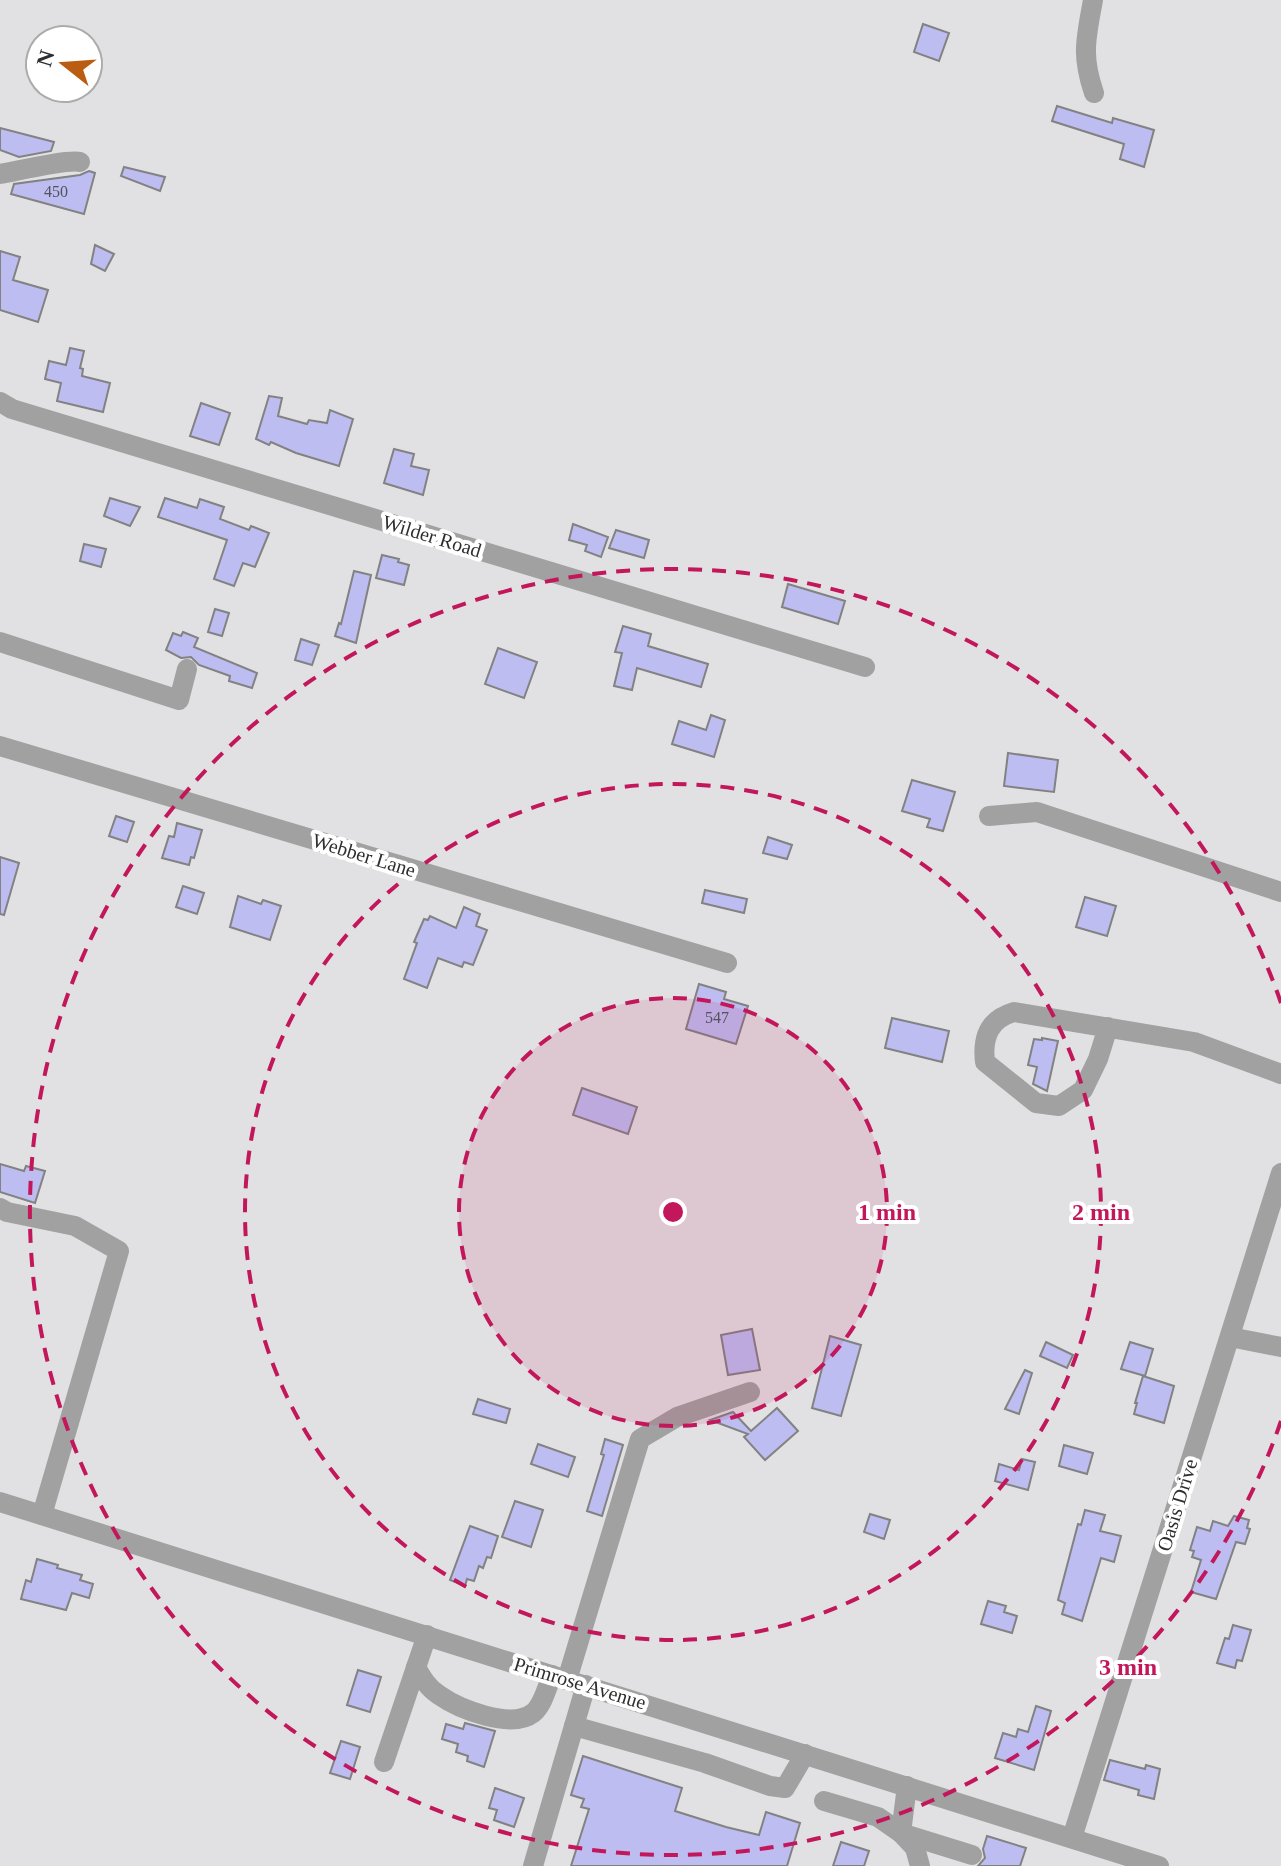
<svg xmlns="http://www.w3.org/2000/svg" width="1281" height="1866" font-family="Georgia,serif">
  <style>
    .building { fill: #bdbdf1; stroke: #828283; stroke-width: 2 }
    .lines { fill: none; stroke-linecap: round; stroke-linejoin: round }
    .minor { stroke: #a1a1a1; stroke-width: 20 }
    .ring { fill: none; stroke: #c2185b; stroke-width: 4; stroke-dasharray: 14 10 }
    .labels { text-anchor: middle; stroke-width: 8; stroke-linejoin: round; paint-order: stroke }
    .number-label { font-size: 16px; fill: #52525f }
    .street-label { font-size: 20px; fill: #2e2e2e; stroke: #fff }
    .centre { fill: #c2185b; stroke: #fff; stroke-width: 4 }
    .ring-label { font-size: 24px; text-anchor: middle; font-weight: bold; fill: #c2185b; stroke: #fff; stroke-width: 8; stroke-linejoin: round; paint-order: stroke }
  </style>
  <rect width="100%" height="100%" fill="#e1e1e3"/>
  <g class="building">
    <path d="M923,24l26,9 -10,28 -25,-9z"/>
    <path d="M1057,106l55,17 1,-5 41,12 -10,37 -24,-8 4,-15 -72,-23z"/>
    <path d="M0,128l54,14 -3,9 -32,6 -19,-7z"/>
    <path d="M124,167l41,10 -5,14 -39,-15z"/>
    <path d="M89,171l6,2 -11,41 -73,-20 3,-10 66,-9z"/>
    <path d="M95,245l19,9 -9,17 -14,-7z"/>
    <path d="M0,251l20,6 -7,23 35,10 -10,32 -38,-12z"/>
    <path d="M70,348l14,3 -4,17 3,1 -1,7 28,7 -7,29 -46,-11 4,-18 -16,-4 4,-18 17,4z"/>
    <path d="M269,396l13,2 -4,18 29,8 2,-4 18,3 3,-13 23,9 -14,47 -43,-13 -25,-11 -2,3 -13,-6z"/>
    <path d="M201,403l29,10 -11,32 -29,-9z"/>
    <path d="M394,449l20,5 -3,12 18,4 -6,25 -39,-12z"/>
    <path d="M110,498l30,9 -10,19 -26,-10z"/>
    <path d="M165,498l32,10 3,-9 24,8 -4,12 29,11 2,-4 18,7 -14,34 -12,-4 -9,23 -20,-7 13,-39 -69,-23z"/>
    <path d="M573,524l35,13 -7,20 -16,-6 2,-6 -18,-5z"/>
    <path d="M616,530l33,10 -5,18 -35,-10z"/>
    <path d="M84,544l22,5 -5,18 -21,-6z"/>
    <path d="M382,555l17,4 -1,3 11,3 -5,20 -28,-7z"/>
    <path d="M354,571l17,4 -15,68 -21,-7 4,-13 2,1z"/>
    <path d="M788,584l57,17 -7,23 -56,-17z"/>
    <path d="M215,609l14,4 -7,23 -14,-4z"/>
    <path d="M623,626l28,8 -3,12 60,18 -7,23 -64,-19 -5,22 -18,-4 8,-33 -7,-1z"/>
    <path d="M183,632l15,6 -4,9 63,26 -5,15 -23,-7 1,-5 -31,-11 -8,-8 -10,1 -15,-8 7,-17 8,3z"/>
    <path d="M301,639l18,6 -7,20 -17,-5z"/>
    <path d="M498,648l39,14 -13,36 -39,-14z"/>
    <path d="M711,715l14,5 -11,37 -42,-13 7,-23 27,9z"/>
    <path d="M1008,753l50,7 -4,32 -50,-6z"/>
    <path d="M912,780l43,12 -12,39 -16,-4 3,-8 -28,-8z"/>
    <path d="M116,816l18,6 -7,20 -18,-6z"/>
    <path d="M177,823l25,7 -8,28 -3,-1 -2,8 -27,-7 7,-22 5,1z"/>
    <path d="M768,837l24,8 -5,14 -24,-6z"/>
    <path d="M0,857l19,6 -15,52 -4,-1z"/>
    <path d="M183,886l21,7 -7,21 -21,-7z"/>
    <path d="M705,890l42,9 -3,14 -42,-10z"/>
    <path d="M238,896l23,8 2,-4 18,6 -11,34 -40,-13z"/>
    <path d="M1085,897l31,9 -9,30 -31,-9z"/>
    <path d="M464,907l16,7 -4,12 11,4 -14,35 -9,-3 -2,5 -24,-9 -11,30 -23,-9 13,-36 -3,-1 10,-23 4,1 2,-4 26,12z"/>
    <path d="M699,984l27,8 -2,7 24,7 -12,38 -50,-15z"/>
    <path d="M892,1018l57,13 -7,31 -57,-14z"/>
    <path d="M1042,1038l16,3 -11,50 -14,-7 4,-17 -9,-2 6,-26 8,1z"/>
    <path d="M582,1088l55,19 -9,27 -55,-19z"/>
    <path d="M0,1164l24,7 2,-5 19,5 -10,32 -35,-11z"/>
    <path d="M752,1329l8,41 -32,5 -7,-40z"/>
    <path d="M830,1336l31,9 -20,71 -29,-8z"/>
    <path d="M1046,1342l27,13 -6,13 -27,-12z"/>
    <path d="M1130,1342l23,7 -8,27 -24,-7z"/>
    <path d="M1025,1370l7,3 -13,41 -14,-5z"/>
    <path d="M1143,1376l31,10 -10,37 -30,-9 3,-11h-2z"/>
    <path d="M478,1399l32,10 -4,14 -33,-9z"/>
    <path d="M777,1408l21,23 -33,29 -21,-23 4,-3 -38,-14 23,-8 18,19z"/>
    <path d="M605,1439l18,6 -21,71 -15,-5 17,-56 -3,-1z"/>
    <path d="M538,1444l37,13 -7,20 -37,-13z"/>
    <path d="M1064,1445l29,8 -6,21 -28,-8z"/>
    <path d="M1022,1459l13,3 -7,28 -33,-9 4,-17 20,6z"/>
    <path d="M515,1501l28,9 -12,37 -29,-10z"/>
    <path d="M1085,1510l20,5 -5,16 21,5 -7,26 -13,-4 -19,63 -20,-7 3,-11 -7,-3 20,-76 3,1z"/>
    <path d="M870,1514l20,6 -6,19 -20,-7z"/>
    <path d="M1234,1516l15,4 -2,8 3,1 -5,15 -9,-2 -20,57 -25,-7 10,-32 -9,-3 2,-6 -4,-1 7,-23 13,4 3,-10 15,5z"/>
    <path d="M470,1526l28,10 -7,22 -4,-1 -4,11 -4,-2 -5,15 -7,-2 -2,7 -15,-6z"/>
    <path d="M37,1559l21,6 -1,3 25,7 -2,5 13,4 -4,14 -17,-5 -6,17 -45,-11 5,-19 5,2z"/>
    <path d="M988,1601l18,5 -2,6 13,4 -5,17 -31,-9z"/>
    <path d="M1233,1625l18,5 -9,31 -5,-1 -2,8 -18,-5 8,-25 4,1z"/>
    <path d="M358,1670l23,7 -11,35 -23,-7z"/>
    <path d="M1036,1706l15,5 -17,59 -39,-12 8,-25 13,4 2,-8 10,3z"/>
    <path d="M465,1723l30,8 -11,36 -17,-6 1,-5 -12,-4 2,-8 -16,-5 4,-15 17,5z"/>
    <path d="M341,1741l19,6 -10,32 -20,-6z"/>
    <path d="M583,1756l99,32 -7,23 51,16 33,8 7,-23 34,11 -13,43h-216l18,-57 -8,-2 3,-8 -13,-4z"/>
    <path d="M1110,1760l35,9 1,-4 14,4 -6,30 -16,-4 1,-5 -35,-10z"/>
    <path d="M495,1788l29,10 -10,29 -20,-7 3,-10 -8,-2z"/>
    <path d="M987,1836l39,12 -6,18h-42l7,-8 -2,-9z"/>
    <path d="M841,1842l28,9 -5,15h-31z"/>
  </g>
  <g class="lines">
    <g class="minor">
      <path d="M1093,0c-7,39 -12,55 1,93"/>
      <path d="M0,174c17,-3 68,-15 80,-12"/>
      <path d="M0,402l12,7 853,258"/>
      <path d="M0,642l179,58 8,-31"/>
      <path d="M0,746l727,217"/>
      <path d="M989,816l48,-4 244,80"/>
      <path d="M1108,1027l-10,32 -15,31 -24,16 -23,-3 -51,-41c-3,-26 5,-43 29,-50l180,30 87,32"/>
      <path d="M0,1208l7,4 68,14 44,25 -77,264"/>
      <path d="M1230,1337l51,10"/>
      <path d="M0,1502l1159,364"/>
      <path d="M416,1667c6,11 12,21 23,28 20,14 72,35 94,18 10,-8 14,-26 19,-38"/>
      <path d="M567,1680l73,-241 37,-22 73,-25"/>
      <path d="M586,1685l-12,41 131,37 65,23 15,2 20,-34"/>
      <path d="M384,1762l43,-127"/>
      <path d="M907,1786l-6,47 14,15 5,18"/>
      <path d="M824,1801l54,16 23,16 71,22"/>
      <path d="M1072,1838l209,-665"/>
      <path d="M533,1866l41,-140"/>
    </g>
  </g>
  <circle cx="673" cy="1212" r="214" fill="#c2185b" fill-opacity=".12"/>
  <g class="ring">
    <circle cx="673" cy="1212" r="214"/>
    <circle cx="673" cy="1212" r="428"/>
    <path d="M1281 1421A643 643 0 1 1 1281 1003"/>
  </g>
  <g class="labels">
    <g class="number-label">
      <text x="56" y="197">450</text>
      <text x="717" y="1023">547</text>
    </g>
    <g class="street-label">
      <text transform="translate(432 536) rotate(17)" y="7">Wilder Road</text>
      <text transform="translate(364 855) rotate(17)" y="7">Webber Lane</text>
      <text transform="translate(1177 1505) rotate(-73)" y="7">Oasis Drive</text>
      <text transform="translate(580 1683) rotate(17)" y="7">Primrose Avenue</text>
    </g>
  </g>
  <circle cx="673" cy="1212" r="12" class="centre"/>
  <g class="ring-label">
    <text x="887" y="1220">1 min</text>
    <text x="1101" y="1220">2 min</text>
    <text x="1128" y="1675">3 min</text>
  </g>
  <g transform="translate(64 64) rotate(287)"><circle r="38" fill="#ffffff" stroke="#ababab" stroke-width="2"/>
  <path d="M0-6L14 30L0 20L-14 30Z" fill="#ba5c11"/>
  <text y="-12" font-size="22" font-weight="bold" text-anchor="middle" fill="#2e2e2e">N</text>
  </g>
</svg>
